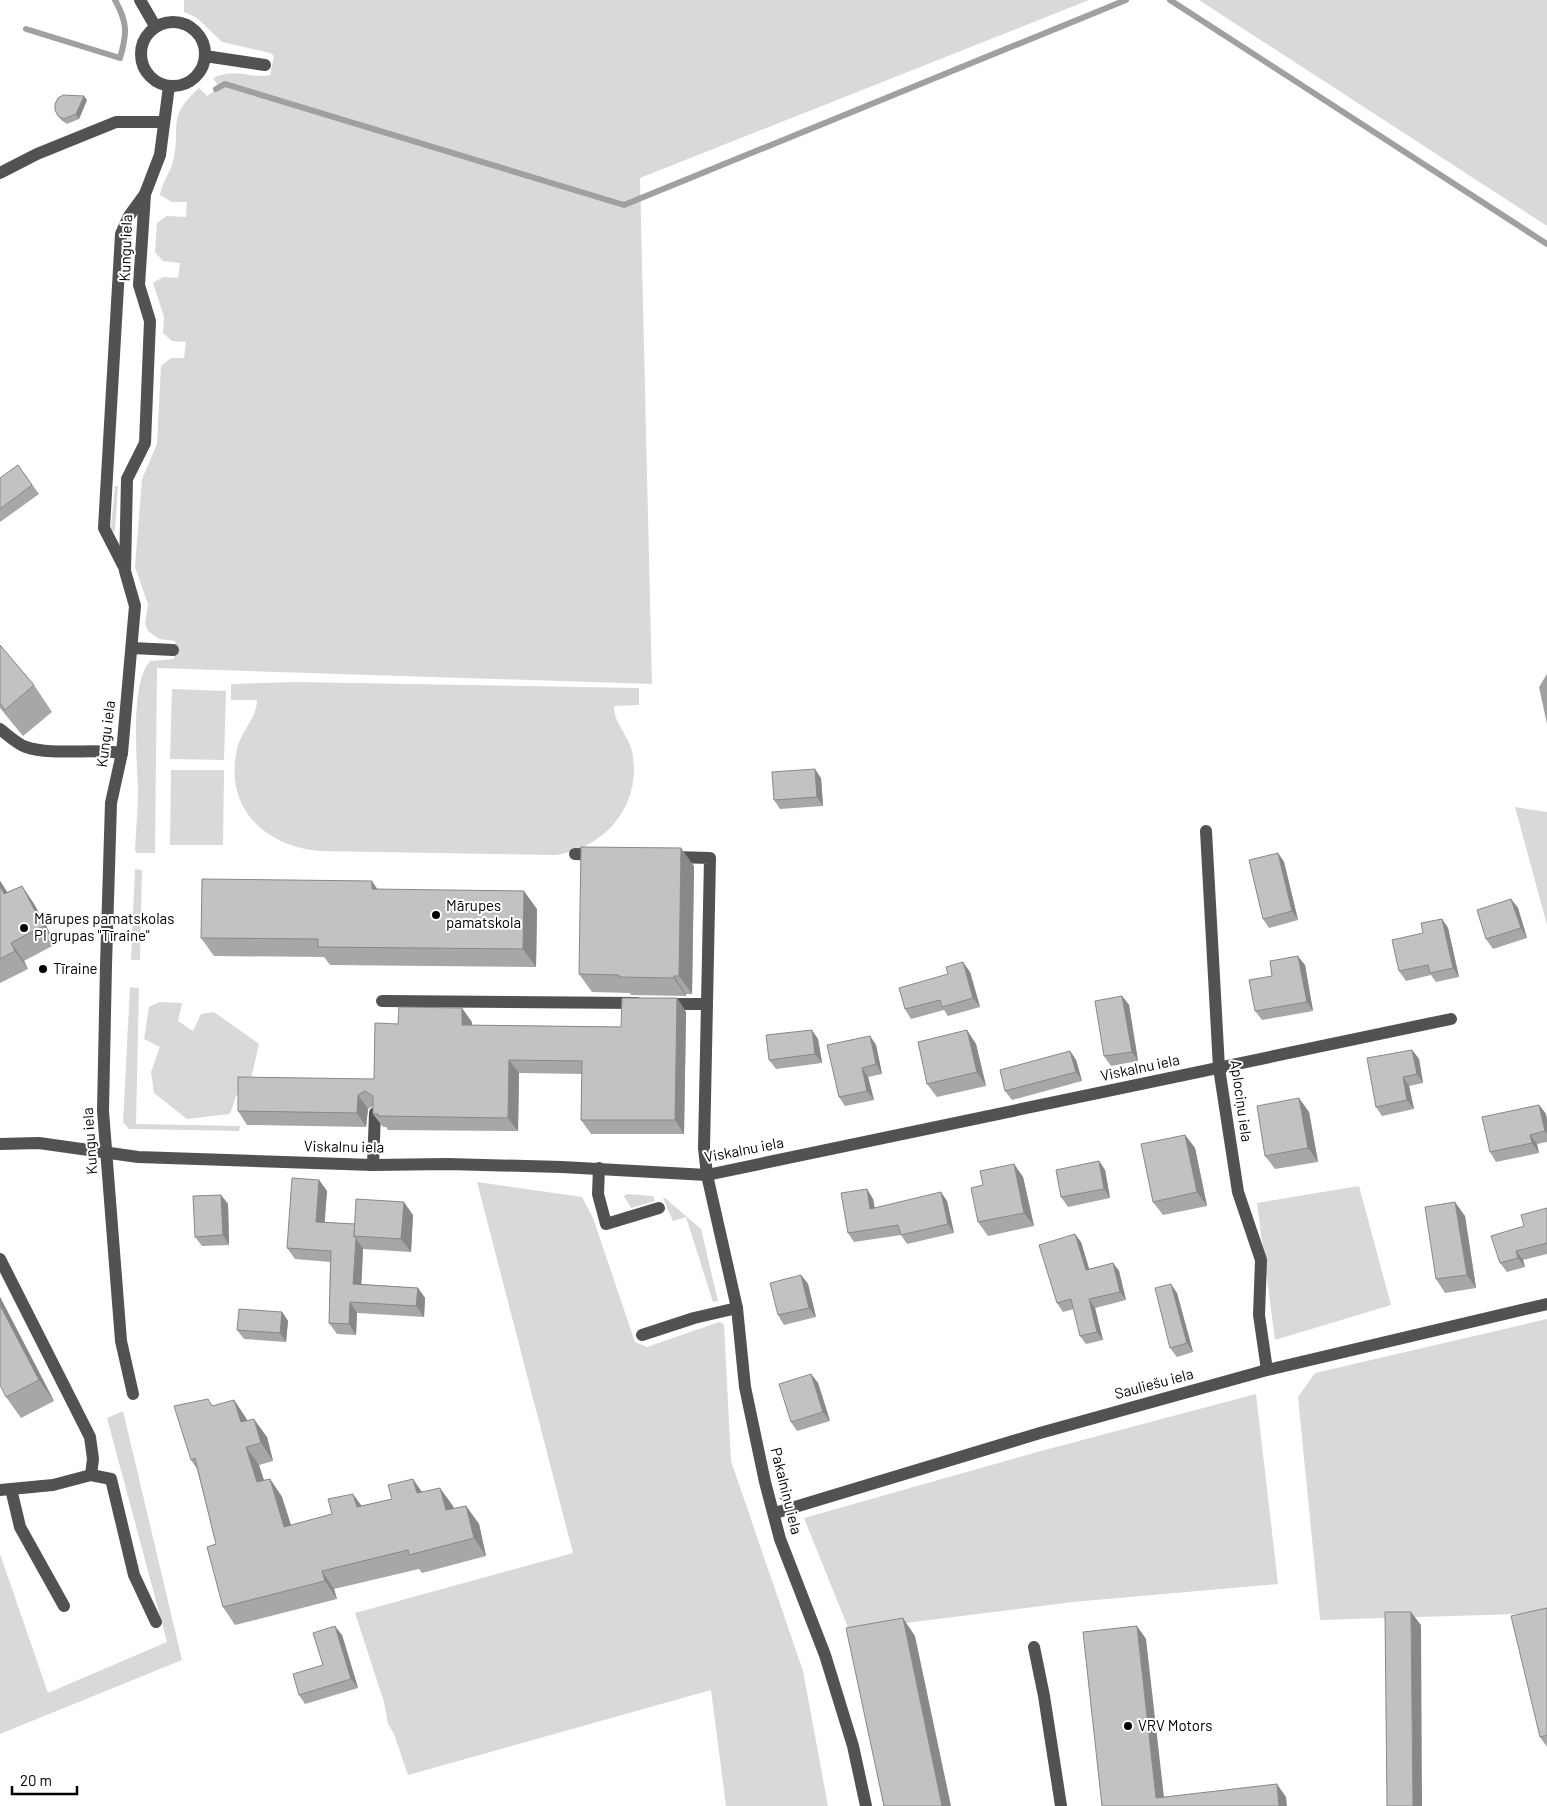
<svg xmlns="http://www.w3.org/2000/svg" width="1547" height="1806" font-family="Barlow,sans-serif">
  <style>
    .green { fill: #d9d9d9 }
    .water { fill: #a0a0a0 }
    .lines { fill: none; stroke-linecap: round; stroke-linejoin: round }
    .stream { stroke: #a0a0a0; stroke-width: 6 }
    .minor { stroke: #525252; stroke-width: 12 }
    .wall { fill: #a7a7a7 }
    .shaded-wall { fill: #888 }
    .building { fill: #c2c2c2; stroke: #888 }
    .poi-dot { fill: #000; stroke: #fff; stroke-width: 2 }
    .labels { text-anchor: middle; stroke-width: 4; stroke-linejoin: round; paint-order: stroke }
    .street-label { font-size: 15px; fill: #000; stroke: #fff }
    .poi-label { font-size: 15px; fill: #000; stroke: #fff; text-anchor: start }
  </style>
  <rect width="100%" height="100%" fill="#fff"/>
  <g class="green">
    <path d="M184,0h905l-449,178 12,506 -495,-16 -2,185h-18l-2,-3c1,-20 3,-41 3,-61 -1,-31 -8,-105 12,-128l24,-2 1,-18 -16,-2 -11,-8 -3,-7 3,-20 -13,-37 7,-88 15,-35 4,-78 10,-8h13l2,-16 -14,-1 -9,-8 1,-16 -11,-34 10,-6 15,1 2,-15 -17,-2 -8,-9 2,-29 10,-7 19,1 1,-15h-15l-12,-7c2,-13 10,-22 13,-33 9,-36 -8,-43 26,-74l8,8 7,-5 3,-7 -4,-6c24,-11 36,1 57,-3l4,-19 -4,-3 -48,-11 -25,-24 -13,-6z"/>
    <path d="M1199,0h348v226z"/>
    <path d="M133,228l-3,45 -4,-4 2,-39z"/>
    <path d="M115,486h3l-3,45h-3l-1,-4z"/>
    <path d="M295,682l344,6v17l-25,1c-1,15 14,29 18,45 11,53 -26,97 -76,104l-238,-4c-55,-6 -94,-44 -81,-102 4,-18 20,-31 20,-49h-26v-16z"/>
    <path d="M172,689l54,2 -2,69 -54,-1z"/>
    <path d="M171,770h53l-1,75h-53z"/>
    <path d="M1515,807l32,5v113z"/>
    <path d="M135,869l7,1 -2,90h-9z"/>
    <path d="M130,987l9,1 -3,136 104,2 -1,5 -102,-2h-8l-6,-7z"/>
    <path d="M159,1002l23,1 -4,18 15,10 8,-17 13,-2 45,32 -8,35 -15,17 -6,18 -43,5 -33,-26 -3,-21 9,-25 -16,-8 5,-32z"/>
    <path d="M477,1182l105,15 11,21 42,124 12,5 72,-25 5,2 7,137 72,210 25,135h-102l-15,-116 -303,85 -14,-41 -6,-10 -4,-22 -29,-89 218,-60z"/>
    <path d="M1359,1186l32,119 -116,35 -18,-137z"/>
    <path d="M627,1194l26,2 2,5 -24,7 -7,-12z"/>
    <path d="M663,1198h2l36,31 17,72 -5,1 -27,-85 -13,4z"/>
    <path d="M1547,1319v294l-227,7 -22,-223 17,-24z"/>
    <path d="M1256,1394l22,190 -205,18 -224,28 -45,-112 237,-67z"/>
    <path d="M123,1411l59,249 -182,74v-180l48,139 119,-51 -60,-224z"/>
  </g>
  <path class="water" d="M1547,674v50l-8,-37z"/>
  <g class="lines">
    <g class="stream">
      <path d="M1170,0l377,244"/>
      <path d="M26,29l94,29c7,-24 8,-35 -5,-58"/>
      <path d="M216,89l9,-5 399,121 502,-205"/>
    </g>
    <g class="minor">
      <path d="M140,0l15,26"/>
      <circle cx="173" cy="54" r="32"/>
      <path d="M205,56l60,9"/>
      <path d="M0,173l37,-19 79,-32h48"/>
      <path d="M125,569l-21,-41 17,-294 8,-18 16,-22"/>
      <path d="M132,648l41,2"/>
      <path d="M0,729c8,6 17,15 26,18 27,9 67,1 96,6"/>
      <path d="M1206,831l13,237 19,124 23,68 -2,55 8,55"/>
      <path d="M575,854l23,1"/>
      <path d="M673,857l37,1 -6,290 3,27 30,133 8,79 20,95 15,57 45,116 28,91 13,60"/>
      <path d="M382,1001l255,2"/>
      <path d="M665,1004h42"/>
      <path d="M0,1144l39,-1 99,14 235,8 75,-1 114,3 145,8 744,-156"/>
      <path d="M373,1165l2,-52"/>
      <path d="M599,1168l-1,26 8,30 53,-16"/>
      <path d="M0,1259l90,178 3,22 -2,16"/>
      <path d="M642,1335l52,-17 43,-10"/>
      <path d="M133,1394l-12,-53 -18,-230 3,-146 5,-162 11,-50 13,-147 -10,-35 2,-92 18,-36 5,-122 -11,-36 6,-91 15,-39 9,-69"/>
      <path d="M11,1489l9,38 44,79"/>
      <path d="M0,1490l53,-5 38,-10 20,4 23,96 22,47"/>
      <path d="M775,1513l265,-80 227,-63 280,-66"/>
      <path d="M1034,1647l10,49 17,110"/>
    </g>
  </g>
  <g class="wall">
    <path d="M87,100l-8,19 -12,5 -6,-4 -6,-10z"/>
    <path d="M18,465l21,29 -39,28v-44z"/>
    <path d="M0,645l34,40 18,27 -29,24 -23,-28z"/>
    <path d="M821,778l2,28 -43,3 -6,-9z"/>
    <path d="M1278,853l6,9 14,58 -29,8 -6,-9z"/>
    <path d="M694,866l-2,128h-6v2l-55,-1 -1,-2 -38,-1 -13,-18z"/>
    <path d="M0,881l7,11 15,-6 12,18 22,40 -32,17 4,8 -28,14z"/>
    <path d="M377,889l160,20 -1,58 -206,-2 -6,-8 -110,-1 -13,-18z"/>
    <path d="M1511,899l7,9 9,30 -34,11 -7,-10z"/>
    <path d="M1442,919l6,9 11,49 -23,5 -5,-7 -25,6 -7,-10 24,-38z"/>
    <path d="M1305,965l8,46 -51,9 -7,-9 17,-35z"/>
    <path d="M970,972l10,35 -32,9 -4,-6 -33,9 -6,-10z"/>
    <path d="M1122,996l7,9 9,56 -27,5 -7,-10z"/>
    <path d="M677,998l9,14 -2,122h-93l-10,-14 1,-46 -63,-1 -1,58 -130,-1 -2,-3h-3l-10,-13v-8l-5,3 -2,18 -119,-2 -9,-14 136,-32 24,-55 74,-2v3l149,2z"/>
    <path d="M870,1036l6,9 6,29 -14,3 6,23 -29,6 -6,-9z"/>
    <path d="M818,1039l4,24 -46,6 -7,-9z"/>
    <path d="M976,1044l10,42 -49,11 -10,-13z"/>
    <path d="M1412,1050l7,9 4,24 -14,3 5,23 -32,7 -6,-9z"/>
    <path d="M1070,1051l6,9 6,21 -70,19 -7,-9z"/>
    <path d="M1539,1105l7,9 1,6v22l-10,2 2,9 -43,9 -6,-10z"/>
    <path d="M1309,1112l9,50 -43,7 -10,-13z"/>
    <path d="M1185,1135l10,13 12,58 -44,9 -10,-13z"/>
    <path d="M1099,1161l6,9 5,28 -42,9 -7,-10z"/>
    <path d="M1014,1164l9,13 11,49 -46,10 -10,-14 5,-37z"/>
    <path d="M319,1180l8,11 -3,31 31,2 58,-9 -2,37 -48,-3 -2,35 57,4 7,10 -1,19 -67,-4 -1,22 -19,-1 -8,-11 1,-61 -35,-3 -8,-11z"/>
    <path d="M867,1189l6,10 2,9 72,-7 7,32 -47,11 -6,-9 -47,7 -6,-9z"/>
    <path d="M221,1195l7,9 1,41 -27,1 -7,-9z"/>
    <path d="M1547,1208v46l-24,6 2,7 -18,5 -7,-9 24,-37z"/>
    <path d="M1465,1216l11,72 -31,5 -9,-14z"/>
    <path d="M1081,1242l8,27 24,-6 6,8 7,29 -31,8 8,32 -17,4 -6,-8 -6,-27 -11,3 -6,-9z"/>
    <path d="M801,1275l7,9 8,33 -32,8 -6,-10z"/>
    <path d="M1177,1293l16,59 -16,5 -7,-9z"/>
    <path d="M0,1297l54,104 -33,17 -15,-21 -6,-12z"/>
    <path d="M282,1312l6,9 -2,21 -42,-3 -7,-9z"/>
    <path d="M811,1374l7,9 12,38 -33,10 -6,-9z"/>
    <path d="M234,1400l13,20 20,17 6,24 -14,4 5,15 6,-1 12,18 9,28 70,-19 31,-7 21,-20 9,13 31,14 1,3 12,-3 13,18 7,32 -64,17 -3,-4 -85,20 3,10 -102,26 -12,-18 -7,-63 -19,-75 -6,-9 22,-54z"/>
    <path d="M1547,1608v139l-7,-10z"/>
    <path d="M342,1635l16,53 -53,16 -6,-9 24,-30z"/>
  </g>
  <g class="shaded-wall">
    <path d="M84,96l3,4 -8,19 -3,-5z"/>
    <path d="M815,769l6,9 2,28 -6,-9z"/>
    <path d="M681,848l13,18 -2,128 -13,-18z"/>
    <path d="M1278,853l6,9 14,58 -6,-9z"/>
    <path d="M0,881l6,9 10,22 -12,-18 -4,-8z"/>
    <path d="M372,881l12,18 -12,-10z"/>
    <path d="M22,886l12,18 22,40 -13,-18z"/>
    <path d="M524,891l13,18 -1,58 -13,-18z"/>
    <path d="M1511,899l7,9 9,30 -6,-10z"/>
    <path d="M1442,919l6,9 11,49 -6,-9z"/>
    <path d="M11,943l13,18 4,8 -13,-18z"/>
    <path d="M1298,956l7,9 8,46 -6,-9z"/>
    <path d="M963,962l7,10 10,35 -7,-9z"/>
    <path d="M674,976l12,18v2l-12,-18z"/>
    <path d="M1122,996l7,9 9,56 -6,-9z"/>
    <path d="M677,998l9,14 -2,122 -9,-14z"/>
    <path d="M462,1008l10,14v17l-10,-14z"/>
    <path d="M812,1030l6,9 4,24 -7,-9z"/>
    <path d="M967,1030l9,14 10,42 -9,-14z"/>
    <path d="M870,1036l6,9 6,29 -6,-10z"/>
    <path d="M1412,1050l7,9 4,24 -6,-9z"/>
    <path d="M1070,1051l6,9 6,21 -6,-9z"/>
    <path d="M509,1060l10,13 -1,58 -10,-13z"/>
    <path d="M862,1068l6,9 6,23 -7,-9z"/>
    <path d="M1403,1077l6,9 5,23 -7,-9z"/>
    <path d="M358,1095l10,14 -2,18 -9,-14z"/>
    <path d="M1299,1098l10,14 9,50 -10,-14z"/>
    <path d="M1539,1105l7,9 1,6v14l-2,-3z"/>
    <path d="M1185,1135l10,13 12,58 -10,-14z"/>
    <path d="M1530,1135l7,9 2,9 -7,-10z"/>
    <path d="M1099,1161l6,9 5,28 -6,-9z"/>
    <path d="M1014,1164l9,13 11,49 -10,-13z"/>
    <path d="M319,1180l8,11 -3,41 -8,-10z"/>
    <path d="M867,1189l6,10 3,19 -6,-9z"/>
    <path d="M941,1192l6,9 7,32 -6,-9z"/>
    <path d="M221,1195l7,9 1,41 -6,-10z"/>
    <path d="M404,1202l9,13 -2,37 -10,-13z"/>
    <path d="M1455,1202l10,14 11,72 -9,-13z"/>
    <path d="M1075,1234l6,8 11,36 -6,-8z"/>
    <path d="M356,1239l7,10 -2,45 -8,-10z"/>
    <path d="M1516,1251l7,9 2,7 -7,-9z"/>
    <path d="M1113,1263l6,8 7,29 -6,-8z"/>
    <path d="M801,1275l7,9 8,33 -7,-9z"/>
    <path d="M1171,1284l6,9 16,59 -6,-9z"/>
    <path d="M418,1288l7,10 -1,19 -8,-11z"/>
    <path d="M0,1297l54,104 -15,-21 -39,-75z"/>
    <path d="M1089,1299l6,9 8,32 -6,-8z"/>
    <path d="M350,1302l7,11 -1,22 -7,-11z"/>
    <path d="M282,1312l6,9 -2,21 -6,-9z"/>
    <path d="M811,1374l7,9 12,38 -7,-9z"/>
    <path d="M234,1400l12,18 8,22 -13,-18z"/>
    <path d="M254,1419l13,18 6,24 -12,-18z"/>
    <path d="M246,1447l13,18 11,35 -13,-18z"/>
    <path d="M270,1479l12,18 15,48 -13,-18z"/>
    <path d="M413,1479l12,18 -8,-4z"/>
    <path d="M440,1488l13,18 5,22 -12,-18z"/>
    <path d="M353,1494l13,18 -9,-5z"/>
    <path d="M466,1506l13,18 7,32 -12,-18z"/>
    <path d="M322,1571l12,18 3,10 -12,-18z"/>
    <path d="M1411,1612l10,13 1,181h-9z"/>
    <path d="M903,1618l12,18 36,170h-9z"/>
    <path d="M335,1626l7,9 16,53 -7,-9z"/>
    <path d="M1137,1626l9,13 19,167 -9,-8z"/>
    <path d="M1277,1784l9,13 1,9h-8z"/>
  </g>
  <g class="building">
    <path d="M63,95l21,1 -8,18 -12,5 -6,-3 -3,-6v-6l3,-6z"/>
    <path d="M18,465l14,20 -32,24v-31z"/>
    <path d="M0,645l34,40 -29,25 -5,-7z"/>
    <path d="M815,769l2,28 -43,3 -2,-28z"/>
    <path d="M581,847l100,1 -2,128h-5v2l-55,-1v-2l-40,-1z"/>
    <path d="M1278,853l14,58 -29,8 -14,-59z"/>
    <path d="M202,879l170,2v8l152,2 -1,58 -205,-2v-8l-117,-1z"/>
    <path d="M0,886l4,8 18,-8 21,40 -32,17 4,8 -15,8z"/>
    <path d="M1511,899l10,29 -35,11 -9,-29z"/>
    <path d="M1442,919l11,49 -23,5 -2,-8 -29,6 -7,-31 31,-7 -2,-10z"/>
    <path d="M1298,956l9,46 -52,9 -6,-31 23,-4 -2,-15z"/>
    <path d="M963,962l10,36 -31,9 -2,-7 -35,9 -6,-21 49,-14 -2,-7z"/>
    <path d="M1122,996l10,56 -28,4 -9,-55z"/>
    <path d="M622,998h55l-2,122h-94l1,-59 -73,-1 -1,58 -130,-2v-2h-5v-18l-8,-5 -7,4 -1,18 -119,-2v-34l136,2 1,-56 23,1 1,-17 63,1v17l159,2z"/>
    <path d="M812,1030l3,24 -46,6 -3,-25z"/>
    <path d="M967,1030l10,42 -50,12 -9,-42z"/>
    <path d="M870,1036l6,28 -14,4 5,23 -28,6 -12,-52z"/>
    <path d="M1412,1050l5,24 -14,3 4,23 -31,7 -9,-49z"/>
    <path d="M1070,1051l6,21 -71,19 -5,-21z"/>
    <path d="M1299,1098l9,50 -43,8 -8,-50z"/>
    <path d="M1539,1105l6,26 -15,4 2,8 -42,9 -8,-35z"/>
    <path d="M1185,1135l12,57 -44,10 -12,-58z"/>
    <path d="M1099,1161l5,28 -43,8 -5,-27z"/>
    <path d="M1014,1164l10,49 -46,9 -7,-34 12,-3 -3,-14z"/>
    <path d="M292,1178l27,2 -3,42 39,2 -1,12 2,3 -3,45 65,4 -2,18 -66,-4 -1,22 -20,-1 2,-72 -44,-3z"/>
    <path d="M867,1189l3,20 71,-17 7,32 -47,11 -3,-10 -50,8 -7,-40z"/>
    <path d="M221,1195l2,40 -28,2 -2,-41z"/>
    <path d="M356,1199l48,3 -3,37 -47,-3z"/>
    <path d="M1455,1202l12,73 -31,4 -11,-72z"/>
    <path d="M1547,1208v35l-31,8 2,7 -18,5 -9,-27 33,-10 -3,-11z"/>
    <path d="M1075,1234l11,36 27,-7 7,29 -31,7 8,33 -17,4 -9,-37 -14,4 -18,-58z"/>
    <path d="M801,1275l8,33 -31,7 -8,-32z"/>
    <path d="M1171,1284l16,59 -17,5 -15,-60z"/>
    <path d="M0,1305l39,75 -33,17 -6,-12z"/>
    <path d="M239,1309l43,3 -2,21 -43,-3z"/>
    <path d="M811,1374l12,38 -32,10 -12,-38z"/>
    <path d="M208,1399l4,7 22,-6 7,22 13,-3 7,24 -15,4 11,35 13,-3 14,48 48,-13 -4,-15 25,-5 4,13 35,-8 -4,-14 25,-6 4,14 23,-5 6,22 20,-4 8,32 -65,17 -1,-5 -86,21 3,10 -102,26 -16,-60 9,-3 -21,-86 -4,2 -17,-54z"/>
    <path d="M1547,1608v127l-7,2 -29,-121z"/>
    <path d="M1385,1612h26l2,194h-26z"/>
    <path d="M903,1618l39,188h-58l-38,-178z"/>
    <path d="M335,1626l16,53 -52,16 -6,-21 30,-9 -10,-32z"/>
    <path d="M1137,1626l19,172 121,-14 2,22h-177l-19,-174z"/>
  </g>
  <g class="poi-dot">
    <circle cx="436" cy="915" r="5"/>
    <circle cx="24" cy="928" r="5"/>
    <circle cx="43" cy="969" r="5"/>
    <circle cx="1128" cy="1726" r="5"/>
  </g>
  <g class="labels">
    <g class="street-label">
      <text transform="translate(126 248) rotate(-88)" y="5">Kungu iela</text>
      <text transform="translate(106 734) rotate(-83)" y="5">Kungu iela</text>
      <text transform="translate(1140 1068) rotate(-12)" y="5">Viskalnu iela</text>
      <text transform="translate(1241 1101) rotate(82)" y="5">Aplociņu iela</text>
      <text transform="translate(90 1141) rotate(-94)" y="5">Kungu iela</text>
      <text transform="translate(344 1147) rotate(1)" y="5">Viskalnu iela</text>
      <text transform="translate(744 1150) rotate(-11)" y="5">Viskalnu iela</text>
      <text transform="translate(1154 1384) rotate(-15)" y="5">Sauliešu iela</text>
      <text transform="translate(786 1491) rotate(76)" y="5">Pakalniņu iela</text>
    </g>
    <g class="poi-label">
      <text x="446" y="911">Mārupes<tspan x="446" dy="17">pamatskola</tspan></text>
      <text x="34" y="924">Mārupes pamatskolas<tspan x="34" dy="17">PI grupas "Tīraine"</tspan></text>
      <text x="53" y="974">Tīraine</text>
      <text x="1138" y="1731">VRV Motors</text>
    </g>
  </g>
  <path d="M12 1786v8h65v-8" fill="none" stroke="#000000" stroke-width="2.5"/>
  <text x="20" y="1786" font-size="15" fill="#000000" stroke="#ffffff" stroke-width="4" paint-order="stroke">20 m</text>
</svg>
